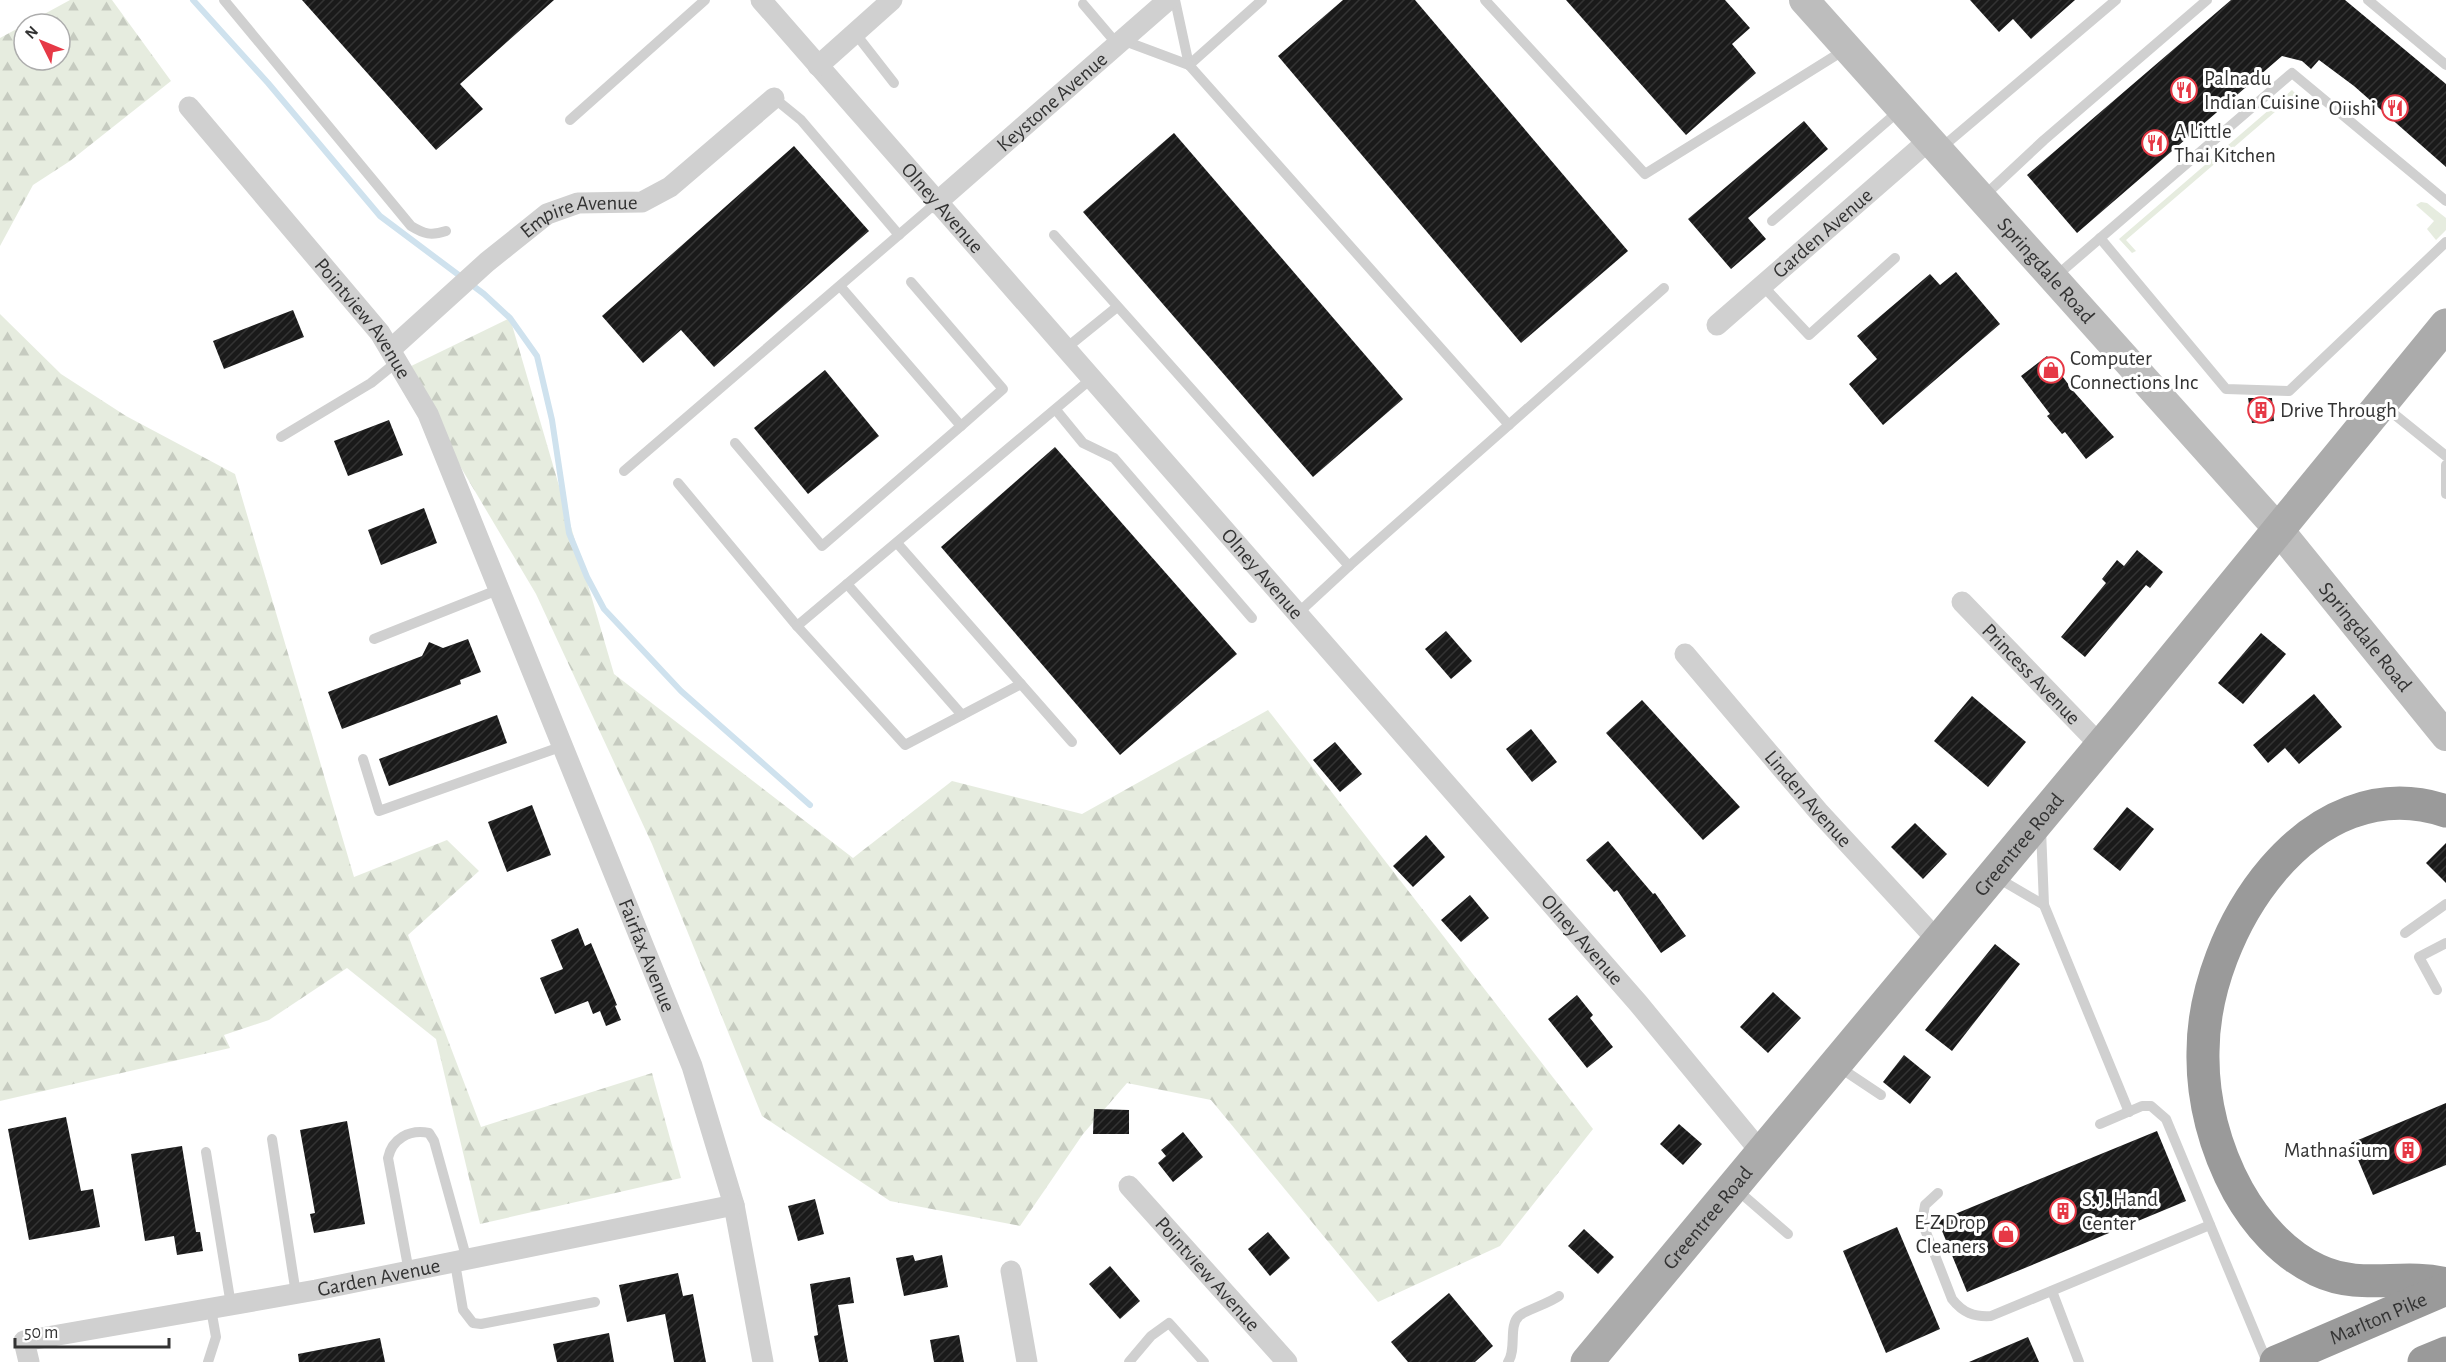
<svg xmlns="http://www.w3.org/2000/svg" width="2446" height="1362" font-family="'Alegreya Sans',sans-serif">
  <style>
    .green { fill: #e6ecdf }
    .forest { fill: url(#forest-firs) }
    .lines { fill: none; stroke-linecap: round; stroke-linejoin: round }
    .stream { stroke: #cfe2ee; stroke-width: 6 }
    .building { fill: url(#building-hatch) }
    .lane { stroke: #d0d0d0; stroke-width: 10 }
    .street { stroke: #d0d0d0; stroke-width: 21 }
    .secondary { stroke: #bdbdbd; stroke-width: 30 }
    .primary { stroke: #ababab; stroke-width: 33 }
    .highway { stroke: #9a9a9a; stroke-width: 33 }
    .labels { text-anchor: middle; stroke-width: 6; stroke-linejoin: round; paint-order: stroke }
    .poi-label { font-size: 21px; fill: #333; stroke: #fff; text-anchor: start }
    .street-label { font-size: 21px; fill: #333; stroke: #fff }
  </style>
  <defs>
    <pattern id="forest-firs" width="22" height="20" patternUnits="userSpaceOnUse" patternTransform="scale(1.5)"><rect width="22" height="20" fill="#e6ecdf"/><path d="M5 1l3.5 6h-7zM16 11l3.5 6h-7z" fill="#c6cbc0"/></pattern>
    <pattern id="building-hatch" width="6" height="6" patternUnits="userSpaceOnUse" patternTransform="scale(1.5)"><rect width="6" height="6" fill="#1a1a1a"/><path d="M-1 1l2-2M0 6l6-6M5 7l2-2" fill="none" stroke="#333"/></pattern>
  </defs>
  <rect width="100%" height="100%" fill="#fff"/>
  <g class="green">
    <path d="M2292,90l13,13 -2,8 -13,-12 -164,141 10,11 -4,2 -13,-14z"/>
    <path d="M2421,202l6,1 19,15v12l-10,10 -9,-11 7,-8 -18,-16z"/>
  </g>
  <g class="forest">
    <path d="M70,0h42l59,81 -101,80 -37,24 -33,61v-208l24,-13v35h36v-36h-34z"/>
    <path d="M0,314l61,60 65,42 109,58 119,403 93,-37 32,31 -71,64 73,192 171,-54 29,105 -201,46 -44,-185 -89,-71 -78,52 -45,15 6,13 -230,53z"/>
    <path d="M510,318l104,356 239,184 99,-77 130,33 186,-104 325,419 -93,117 -122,56 -167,-202 -84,-17 -44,51 -63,92 -130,-25 -128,-85 -110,-272 -116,-250 -133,-224z"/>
  </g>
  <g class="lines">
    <path class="stream" d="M193,0l75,83 112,133 104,78 26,24 27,38 15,64 17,113 18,44 17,32 77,82 129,114"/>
  </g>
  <g class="building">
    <path d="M302,0h252l-94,84 23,25 -47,41z"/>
    <path d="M1343,0h72l213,251 -107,92 -243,-287z"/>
    <path d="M1566,0h159l25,28 -18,16 24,29 -70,62z"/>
    <path d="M1970,0h105l-44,39 -18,-20 -14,13z"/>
    <path d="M2231,0h114l101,84v83l-92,-81 -35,-26 -8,9 -9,-8 -20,-5 -205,177 -50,-58z"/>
    <path d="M1804,121l24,28 -80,69 18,21 -35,30 -43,-50z"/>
    <path d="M1174,133l229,266 -90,78 -230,-265z"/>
    <path d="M794,146l75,85 -155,136 -33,-37 -38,33 -41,-47z"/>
    <path d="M1956,272l44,52 -117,101 -34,-41 28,-25 -20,-23 73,-62 10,11z"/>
    <path d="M293,310l11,27 -80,32 -11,-28z"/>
    <path d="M2047,356l28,37 39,44 -28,22 -21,-27 -3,2 -15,-18 3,-2 -29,-38z"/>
    <path d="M825,370l54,66 -71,58 -54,-66z"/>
    <path d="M2248,398h24l2,23 -22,2z"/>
    <path d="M389,420l14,35 -55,21 -14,-35z"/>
    <path d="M1055,447l182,207 -117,101 -179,-208z"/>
    <path d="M424,508l13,35 -56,22 -13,-35z"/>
    <path d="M2137,550l26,22 -13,16 -4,-3 -61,72 -24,-20 45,-54 -4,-4 15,-19 7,6z"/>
    <path d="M1446,631l26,30 -21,18 -26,-30z"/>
    <path d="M2261,633l25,21 -43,50 -25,-21z"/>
    <path d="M468,639l13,33 -21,8 1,4 -119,45 -14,-37 94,-36 7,-14 14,6z"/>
    <path d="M2314,694l28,33 -43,37 -14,-16 -17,15 -15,-18z"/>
    <path d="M1972,696l54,46 -38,45 -54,-46z"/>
    <path d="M1642,700l98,107 -37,33 -97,-107z"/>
    <path d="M497,715l10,28 -118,43 -10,-27z"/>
    <path d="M1531,729l26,33 -25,20 -26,-33z"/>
    <path d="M1335,742l27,32 -22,18 -27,-32z"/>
    <path d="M532,805l19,50 -44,17 -19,-50z"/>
    <path d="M2127,807l27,22 -34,42 -27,-22z"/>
    <path d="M1915,823l32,31 -24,25 -32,-32z"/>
    <path d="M1426,835l19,22 -32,30 -20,-21z"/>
    <path d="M1608,841l45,53 2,-1 31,43 -25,17 -44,-63 -3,2 -28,-32z"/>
    <path d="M2446,843v40l-20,-20z"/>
    <path d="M1470,895l19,23 -28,24 -20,-22z"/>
    <path d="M578,928l7,18 6,-3 26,62 -2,1 6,14 -15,6 -6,-15 -7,3 -5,-13 -33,13 -15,-36 23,-9 -12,-29z"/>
    <path d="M1995,944l25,20 -68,87 -27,-21z"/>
    <path d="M1773,992l28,26 -33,35 -28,-26z"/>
    <path d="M1577,995l16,20 -3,3 23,29 -26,21 -39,-49z"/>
    <path d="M1904,1055l27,22 -21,27 -27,-22z"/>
    <path d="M2446,1103v62l-73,30 -22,-52z"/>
    <path d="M1094,1109l35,1v24h-36z"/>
    <path d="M66,1117l15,74 12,-2 7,38 -71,13 -21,-111z"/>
    <path d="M347,1121l18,103 -51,9 -4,-19 5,-1 -15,-83z"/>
    <path d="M1679,1124l23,20 -19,21 -23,-21z"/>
    <path d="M2157,1131l29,70 -219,91 -29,-71z"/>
    <path d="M1183,1132l20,25 -30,25 -15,-19 8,-7 -5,-6z"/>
    <path d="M182,1146l14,86h4l3,19 -26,4 -3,-19 -29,5 -14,-87z"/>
    <path d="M815,1199l9,35 -26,7 -10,-35z"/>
    <path d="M1897,1227l43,102 -54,24 -43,-102z"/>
    <path d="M1584,1229l30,28 -16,17 -30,-28z"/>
    <path d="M1268,1232l22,26 -20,18 -22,-27z"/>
    <path d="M913,1255l2,6 27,-6 6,32 -44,9 -8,-38z"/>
    <path d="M1110,1266l30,35 -20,18 -31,-35z"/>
    <path d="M678,1273l5,23 10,-2 13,68h-32l-9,-48 -38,8 -8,-37z"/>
    <path d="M850,1277l4,26 -16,2 10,57h-29l-5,-26 4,-1 -8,-51z"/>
    <path d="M1449,1293l44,53 -18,16h-67l-17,-20z"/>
    <path d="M609,1333l5,29h-57l-4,-18z"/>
    <path d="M959,1335l5,27h-30l-4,-22z"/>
    <path d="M2028,1337l11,25h-70z"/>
    <path d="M380,1338l5,24h-86l-1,-8z"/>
  </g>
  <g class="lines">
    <g class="lane">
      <path d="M224,0l187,226c13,8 20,10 35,5"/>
      <path d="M1175,0l14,65"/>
      <path d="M1262,0l-73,65 320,360"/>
      <path d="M1485,0l160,174 201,-125"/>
      <path d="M2368,0l78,65"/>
      <path d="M1083,4l34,40"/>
      <path d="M855,33l39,50"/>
      <path d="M1122,40l67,25"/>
      <path d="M774,98l27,22 98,115"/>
      <path d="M570,120l135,-120"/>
      <path d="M1940,149l176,-149"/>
      <path d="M1983,197l61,-57 163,-140"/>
      <path d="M1772,221l128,-111"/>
      <path d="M1054,235l295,331 315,-278"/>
      <path d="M2100,238l126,151 63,2 157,-149"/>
      <path d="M2055,277l237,-204 154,128"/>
      <path d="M911,282l92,107 -42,37"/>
      <path d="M1762,285l47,50 86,-77"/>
      <path d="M1065,349l52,-42"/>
      <path d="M2384,406l62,50"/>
      <path d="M1056,410l27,33 31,15 138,160"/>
      <path d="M281,437l90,-54 27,-22"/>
      <path d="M735,443l87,103 139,-120 -121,-140"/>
      <path d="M2446,465v29"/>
      <path d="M624,471l312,-268"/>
      <path d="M678,483l119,143"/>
      <path d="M897,543l124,141"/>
      <path d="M847,584l115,131"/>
      <path d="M1297,614l52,-48"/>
      <path d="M374,639l126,-50"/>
      <path d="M1072,742l-51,-58 -116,61 -108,-119 294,-247"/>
      <path d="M363,759l16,52 184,-65"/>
      <path d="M2041,829l3,76 85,207"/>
      <path d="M1996,877l48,28"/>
      <path d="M2405,933l41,-29"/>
      <path d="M2437,990l-18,-33 27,-14"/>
      <path d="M1839,1067l42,28"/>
      <path d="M2100,1124l42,-18h9l15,13 101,243"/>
      <path d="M272,1139l24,155"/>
      <path d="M206,1152l25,153"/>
      <path d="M1736,1189l52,45"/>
      <path d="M1938,1193l-13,12 -3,17 30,77c11,14 22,18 39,17l219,-91"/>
      <path d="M455,1263l8,47 10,13 8,1 114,-22"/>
      <path d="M409,1272l-21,-114c4,-19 21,-29 41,-25l5,8 33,119"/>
      <path d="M2052,1291l27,71"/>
      <path d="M208,1362l8,-25 -5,-28"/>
      <path d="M1129,1362l22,-26 18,-13 35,39"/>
      <path d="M1508,1362c9,-13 0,-36 11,-46 7,-6 29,-12 40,-20"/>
    </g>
    <g class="street">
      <path id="s1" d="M761,0l877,1003 122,148"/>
      <path d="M818,66l74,-66"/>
      <path id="s2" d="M189,107l191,226 48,81 264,652 42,139 29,157"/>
      <path id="s3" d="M936,203l232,-203"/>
      <path id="s4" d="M1717,325l211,-184"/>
      <path id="s5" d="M391,349l96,-87 60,-48 31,-11 64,-1 28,-15 104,-89"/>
      <path id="s6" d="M1962,602l139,144"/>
      <path id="s7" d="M1685,654l133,157 120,130"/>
      <path id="s8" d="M1129,1186l158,176"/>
      <path d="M1011,1271l16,91"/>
      <path id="s9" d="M29,1362l-5,-21 292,-51 418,-85"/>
    </g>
    <path class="secondary" id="s10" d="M1804,0l475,530 167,206"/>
    <path class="primary" id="s11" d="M1587,1362l538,-645 321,-392"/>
    <g class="highway">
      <path d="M2446,811c-137,-46 -243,121 -243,241 -1,48 12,97 35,139 18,32 45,63 79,79 44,21 85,3 129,14"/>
      <path id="s12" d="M2276,1362l170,-73"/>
      <path d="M2424,1362l22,-9"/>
    </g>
  </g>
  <defs>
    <g id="restaurant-ring" transform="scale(1.35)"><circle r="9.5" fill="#fff" stroke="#e63946" stroke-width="1.5"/><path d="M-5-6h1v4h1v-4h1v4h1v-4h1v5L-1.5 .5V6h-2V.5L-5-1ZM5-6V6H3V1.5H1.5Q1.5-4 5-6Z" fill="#e63946"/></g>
    <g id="shop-ring" transform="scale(1.35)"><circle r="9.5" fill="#fff" stroke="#e63946" stroke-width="1.5"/><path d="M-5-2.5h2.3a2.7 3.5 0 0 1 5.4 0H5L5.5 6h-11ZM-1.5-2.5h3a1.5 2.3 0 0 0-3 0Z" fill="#e63946"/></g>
    <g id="building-ring" transform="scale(1.35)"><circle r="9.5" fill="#fff" stroke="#e63946" stroke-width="1.5"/><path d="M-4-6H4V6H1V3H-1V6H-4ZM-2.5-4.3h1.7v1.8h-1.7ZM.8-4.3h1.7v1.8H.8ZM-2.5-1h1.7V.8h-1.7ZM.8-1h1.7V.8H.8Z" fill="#e63946"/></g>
  </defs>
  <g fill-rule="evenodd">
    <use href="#restaurant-ring" x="2184" y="90"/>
    <use href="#restaurant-ring" x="2395" y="108"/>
    <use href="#restaurant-ring" x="2155" y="143"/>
    <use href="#shop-ring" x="2051" y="370"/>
    <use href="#building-ring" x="2261" y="410"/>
    <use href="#building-ring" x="2408" y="1150"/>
    <use href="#building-ring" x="2063" y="1211"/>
    <use href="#shop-ring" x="2006" y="1234"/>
  </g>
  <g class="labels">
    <g class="poi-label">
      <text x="2204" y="85">Palnadu<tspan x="2204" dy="24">Indian Cuisine</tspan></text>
      <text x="2376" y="115" text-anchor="end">Oiishi</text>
      <text x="2174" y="138">A Little<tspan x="2174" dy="24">Thai Kitchen</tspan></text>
      <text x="2070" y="365">Computer<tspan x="2070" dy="24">Connections Inc</tspan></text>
      <text x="2280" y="417">Drive Through</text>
      <text x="2388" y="1157" text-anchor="end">Mathnasium</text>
      <text x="2082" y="1206">S. J. Hand<tspan x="2082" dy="24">Center</tspan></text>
      <text x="1986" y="1229" text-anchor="end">E-Z Drop<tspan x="1986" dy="24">Cleaners</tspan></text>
    </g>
    <g class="street-label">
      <text dy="7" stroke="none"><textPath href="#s3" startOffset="154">Keystone Avenue</textPath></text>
      <text dy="7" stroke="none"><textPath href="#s1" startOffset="276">Olney Avenue</textPath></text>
      <text dy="7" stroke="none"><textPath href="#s5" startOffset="237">Empire Avenue</textPath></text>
      <text dy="7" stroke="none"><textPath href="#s4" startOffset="140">Garden Avenue</textPath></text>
      <text dy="7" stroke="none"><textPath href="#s10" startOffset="363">Springdale Road</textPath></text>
      <text dy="7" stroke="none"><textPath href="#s2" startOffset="274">Pointview Avenue</textPath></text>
      <text dy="7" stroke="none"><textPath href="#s1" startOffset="762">Olney Avenue</textPath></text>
      <text dy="7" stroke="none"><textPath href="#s10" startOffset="849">Springdale Road</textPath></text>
      <text dy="7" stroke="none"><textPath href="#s6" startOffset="100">Princess Avenue</textPath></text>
      <text dy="7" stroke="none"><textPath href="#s7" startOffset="190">Linden Avenue</textPath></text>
      <text dy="7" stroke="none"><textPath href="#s11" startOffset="674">Greentree Road</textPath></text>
      <text dy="7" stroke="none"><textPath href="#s1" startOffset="1248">Olney Avenue</textPath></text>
      <text dy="7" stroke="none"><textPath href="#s2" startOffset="974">Fairfax Avenue</textPath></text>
      <text dy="7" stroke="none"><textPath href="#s11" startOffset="188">Greentree Road</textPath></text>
      <text dy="7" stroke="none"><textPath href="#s8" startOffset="118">Pointview Avenue</textPath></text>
      <text dy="7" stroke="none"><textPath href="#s9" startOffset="382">Garden Avenue</textPath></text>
      <text dy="7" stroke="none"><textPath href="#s12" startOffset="111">Marlton Pike</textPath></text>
    </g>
  </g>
  <g transform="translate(42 42) rotate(313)"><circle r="28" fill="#ffffff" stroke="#adadad" stroke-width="1.5"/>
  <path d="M0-4.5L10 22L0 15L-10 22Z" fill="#e63946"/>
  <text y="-9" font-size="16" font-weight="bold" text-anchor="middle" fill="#333333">N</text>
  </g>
  <path d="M15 1338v9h154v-9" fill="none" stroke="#333333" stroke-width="3"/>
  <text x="24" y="1338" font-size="18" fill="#333333" stroke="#ffffff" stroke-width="4.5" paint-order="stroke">50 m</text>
</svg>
